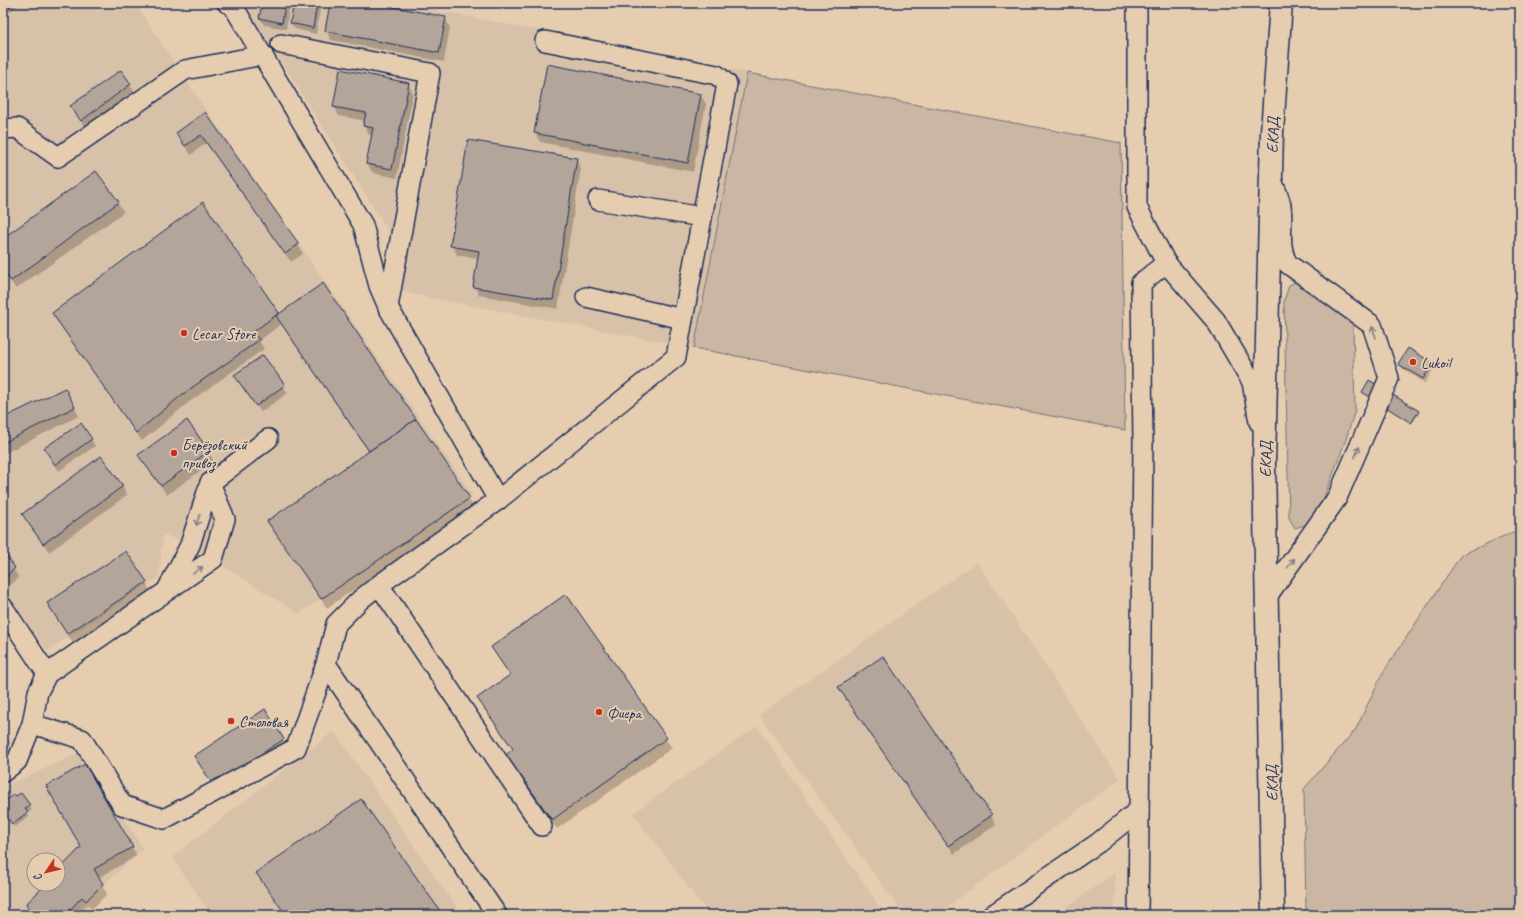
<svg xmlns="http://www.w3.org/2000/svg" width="1523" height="918" font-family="Caveat,sans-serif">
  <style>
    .built { fill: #d8c1a9; fill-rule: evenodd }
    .green { fill: #cab6a3; stroke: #727280 }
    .shadow { fill: #0003 }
    .building { fill: #b4a59b; stroke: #1b2f5e }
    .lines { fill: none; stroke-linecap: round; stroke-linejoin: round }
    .minor-casing { stroke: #1b2f5e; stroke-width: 22 }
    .highway-casing { stroke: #1b2f5e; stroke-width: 25 }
    .minor { stroke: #e7cdaf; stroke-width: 19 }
    .highway { stroke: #e7cdaf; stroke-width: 22 }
    .oneway { stroke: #817e86 }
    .poi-dot { fill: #c8321e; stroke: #e7cdaf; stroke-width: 1.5 }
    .labels { text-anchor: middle; stroke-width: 4; stroke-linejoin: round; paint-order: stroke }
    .street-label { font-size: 16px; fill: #1b2f5e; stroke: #e7cdaf }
    .poi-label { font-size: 16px; fill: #1b2f5e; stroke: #e7cdaf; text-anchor: start }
  </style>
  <rect width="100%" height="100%" fill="#e7cdaf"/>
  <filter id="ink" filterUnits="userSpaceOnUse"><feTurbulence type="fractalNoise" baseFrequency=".025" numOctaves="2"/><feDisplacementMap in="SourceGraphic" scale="8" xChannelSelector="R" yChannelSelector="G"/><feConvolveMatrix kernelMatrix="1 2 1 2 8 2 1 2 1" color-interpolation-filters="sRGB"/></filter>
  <g filter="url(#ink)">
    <g class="built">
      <path d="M3,3h132l58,88 279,403 -173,120 -109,-69 -27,-11 -4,43 -112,74 -44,-64z"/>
      <path d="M244,3h149l78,14 276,56 -53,275 -274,-52 -34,-9 7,-49z"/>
      <path d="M977,562l143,217 -184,136h-32l-145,-200z"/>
      <path d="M757,726l128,189h-176l-76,-102z"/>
      <path d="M334,731l128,184h-251l-39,-58z"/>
      <path d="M80,753l63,95 -71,67h-69v-128zM34,860h24v24h-24z"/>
      <path d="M1116,872l-2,43h-59z"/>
    </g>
    <g class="green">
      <path d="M747,73l374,70 4,287 -431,-82z"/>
      <path d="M1301,280l46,33 6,13 2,84 -9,29 -22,59 -16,26 -13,4 -6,-10 -5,-217 5,-16z"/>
      <path d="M1520,529v386h-214l-2,-126 52,-60 26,-55 79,-119z"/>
    </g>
    <g class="shadow">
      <path d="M3,3h18l-12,9z"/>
      <path d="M263,3h27l-4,26 -22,-4 -4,-7z"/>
      <path d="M295,3h26l-5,31 -21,-5 -4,-6z"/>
      <path d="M331,3h36l78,15 5,9 -6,35 -113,-22 -5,-9z"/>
      <path d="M121,71l13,20 -49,36 -10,-14z"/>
      <path d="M408,84l5,9 -16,85 -24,-5 -6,-9 6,-29h-4l-5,-9 1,-5 -26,-5 -5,-10z"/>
      <path d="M700,94l6,10 -13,68 -153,-30 -5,-9z"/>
      <path d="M205,113l93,131 5,10 -12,8 -85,-119 -15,12 -9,-13 -5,-9z"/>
      <path d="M576,159l5,9 -23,141 -79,-14 -5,-9 5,-28 -22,-3 -5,-10z"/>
      <path d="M96,172l28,40 -108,77 -13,-18v-32z"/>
      <path d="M203,203l76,111 43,-29 152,222 -147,101 -53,-78 95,-78 -88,-128 -22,17 5,8 -76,54 -46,38 -89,-127z"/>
      <path d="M263,356l25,37 -27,19 -22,-30z"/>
      <path d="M1399,364h33l2,4 -9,15 -23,-15z"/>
      <path d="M1363,392l55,20 1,2 -7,10z"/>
      <path d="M70,398l9,18 -76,38v-35z"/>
      <path d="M187,421l27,40 -47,34 -28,-40z"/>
      <path d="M91,439l4,7 -36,25 -10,-16z"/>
      <path d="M122,486l5,9 -78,57 -26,-38z"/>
      <path d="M3,552l16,26 -10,8 -6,-9z"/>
      <path d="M146,582l5,10 -78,51 -19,-30z"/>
      <path d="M565,596l107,152 -115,81 -45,-65 -5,-9 7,-5 -36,-52 32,-23 -18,-27z"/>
      <path d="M845,696l146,119 5,10 -42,29z"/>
      <path d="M3,727l8,16 -8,5z"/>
      <path d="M283,739l6,9 -70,45 -18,-28z"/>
      <path d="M85,765l52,91 -39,22 9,16 -15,15 -5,-4 -9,10h-44l13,-31h11v-12l24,-25z"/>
      <path d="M3,805l26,1 3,4 -5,3 2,4 -14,10 -12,-15z"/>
    </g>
    <g class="building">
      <path d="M3,3h10l-7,5z"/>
      <path d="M262,3h23l-3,20 -23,-5z"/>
      <path d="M294,3h23l-4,25 -23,-5z"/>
      <path d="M330,3h43l73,14 -7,36 -114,-22z"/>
      <path d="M547,64l154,30 -13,69 -154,-30z"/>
      <path d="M340,69l69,14 -17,86 -26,-5 7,-36 -10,-2 3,-13 -33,-6z"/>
      <path d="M121,70l10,14 -50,37 -11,-15z"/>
      <path d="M205,112l94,132 -14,10 -84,-119 -16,11 -9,-13z"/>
      <path d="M468,140l109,18 -24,142 -80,-13 6,-36 -29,-5z"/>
      <path d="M96,171l23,31 -108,79 -8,-11v-32z"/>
      <path d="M203,202l76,111 -26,19 6,8 -76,54 -47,39 -84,-120z"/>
      <path d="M323,283l93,136 -47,32 -93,-135z"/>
      <path d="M1408,348l25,15 -10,16 -25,-15z"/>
      <path d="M263,355l22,30 -29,21 -22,-31z"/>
      <path d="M1369,380l50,31 -8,12 -49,-31z"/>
      <path d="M65,388l10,19 -72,36v-25z"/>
      <path d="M416,419l54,79 -149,101 -54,-78z"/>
      <path d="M187,420l22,31 -48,35 -23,-31z"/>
      <path d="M81,423l11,16 -37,26 -11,-17z"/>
      <path d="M101,456l22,30 -80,58 -21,-30z"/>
      <path d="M3,550l12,18 -11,10 -1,-1z"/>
      <path d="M126,551l21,31 -80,52 -20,-31z"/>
      <path d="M566,594l101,144 -115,82 -46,-65 7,-6 -36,-51 33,-23 -19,-28z"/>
      <path d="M883,656l109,159 -44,31 -110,-159z"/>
      <path d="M265,709l19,30 -71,46 -19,-29z"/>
      <path d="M85,764l48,83 -39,22 9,15 -17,17 -4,-4 -17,18h-32l-7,-11 20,-20h12v-13l23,-24 -35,-61z"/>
      <path d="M21,793l9,12 -5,4 3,3 -16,12 -9,-12v-9l11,-9 2,2z"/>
      <path d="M361,799l82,116h-157l-30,-42z"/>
      <path d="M3,905l6,10h-6z"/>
      <path d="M144,908l5,7h-14z"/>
    </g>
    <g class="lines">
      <g class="minor-casing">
        <g id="minor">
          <path d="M227,3l5,1 131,221 16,61 9,21"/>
          <path d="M1137,3v204l29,56 50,58 36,61 7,40"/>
          <path d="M281,44l149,29 -42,234 110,193"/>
          <path d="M3,129l14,-1 41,29 127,-87 78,-15"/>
          <path d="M598,200l104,17"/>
          <path d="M586,297l97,22"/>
          <path d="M379,585l163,241"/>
          <path d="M167,590l23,-45 20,-62 58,-44"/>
          <path d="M1268,595l69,-97 52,-120 -17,-53 -84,-61c-11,-18 -4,-38 -7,-58 -1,-8 -6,-17 -8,-24"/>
          <path d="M3,607l44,67"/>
          <path d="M326,664l171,251"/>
          <path d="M32,724l50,15 40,66 42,14 132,-71 30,-84 10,-40 25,-25 18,-14 119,-85 178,-143 51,-273 -10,-9 -172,-34"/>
          <path d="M3,772l14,-11 15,-37 6,-32 9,-18 166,-115 12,-40 -15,-36"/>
          <path d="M992,915l106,-72 41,-33"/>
          <path d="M1138,915l5,-471 -2,-161 25,-20"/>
        </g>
      </g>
      <g class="highway-casing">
        <path id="highway" d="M1273,915l-9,-451 8,-332 9,-129"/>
      </g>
      <use href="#minor" class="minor"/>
      <use href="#highway" class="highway"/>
    </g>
    <defs><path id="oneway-shaft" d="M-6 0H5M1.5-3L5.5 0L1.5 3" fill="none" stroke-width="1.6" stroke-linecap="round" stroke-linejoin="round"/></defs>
    <g class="oneway">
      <use href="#oneway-shaft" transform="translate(1374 332) rotate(-109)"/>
      <use href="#oneway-shaft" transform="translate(1357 452) rotate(-67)"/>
      <use href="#oneway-shaft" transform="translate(198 520) rotate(108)"/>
      <use href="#oneway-shaft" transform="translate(1291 563) rotate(-54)"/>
      <use href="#oneway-shaft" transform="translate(198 570) rotate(-35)"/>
    </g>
  </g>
  <g class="poi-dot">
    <circle cx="184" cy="333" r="4"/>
    <circle cx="1413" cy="362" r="4"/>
    <circle cx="174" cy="453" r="4"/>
    <circle cx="599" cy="712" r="4"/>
    <circle cx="231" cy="721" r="4"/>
  </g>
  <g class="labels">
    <g class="street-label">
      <text transform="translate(1272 135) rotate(-88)" y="6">ЕКАД</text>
      <text transform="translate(1265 459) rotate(-90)" y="6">ЕКАД</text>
      <text transform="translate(1271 783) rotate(-91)" y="6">ЕКАД</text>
    </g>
    <g class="poi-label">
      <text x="192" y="339">Lecar Store</text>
      <text x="1421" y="368">Lukoil</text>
      <text x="182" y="450">Берёзовский<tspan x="182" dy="18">привоз</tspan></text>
      <text x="607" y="718">Фиера</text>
      <text x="239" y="727">Столовая</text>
    </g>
  </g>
  <rect width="1523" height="918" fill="none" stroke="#e7cdaf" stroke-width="16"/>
  <rect x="8" y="8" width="1507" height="902" fill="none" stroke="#1b2f5e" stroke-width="1.5" filter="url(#ink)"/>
  <g transform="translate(46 872) rotate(235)"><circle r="19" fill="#e7cdaf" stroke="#958e8f"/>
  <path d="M0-3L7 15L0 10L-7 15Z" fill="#c8321e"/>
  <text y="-6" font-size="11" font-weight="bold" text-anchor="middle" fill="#1b2f5e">С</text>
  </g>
</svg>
